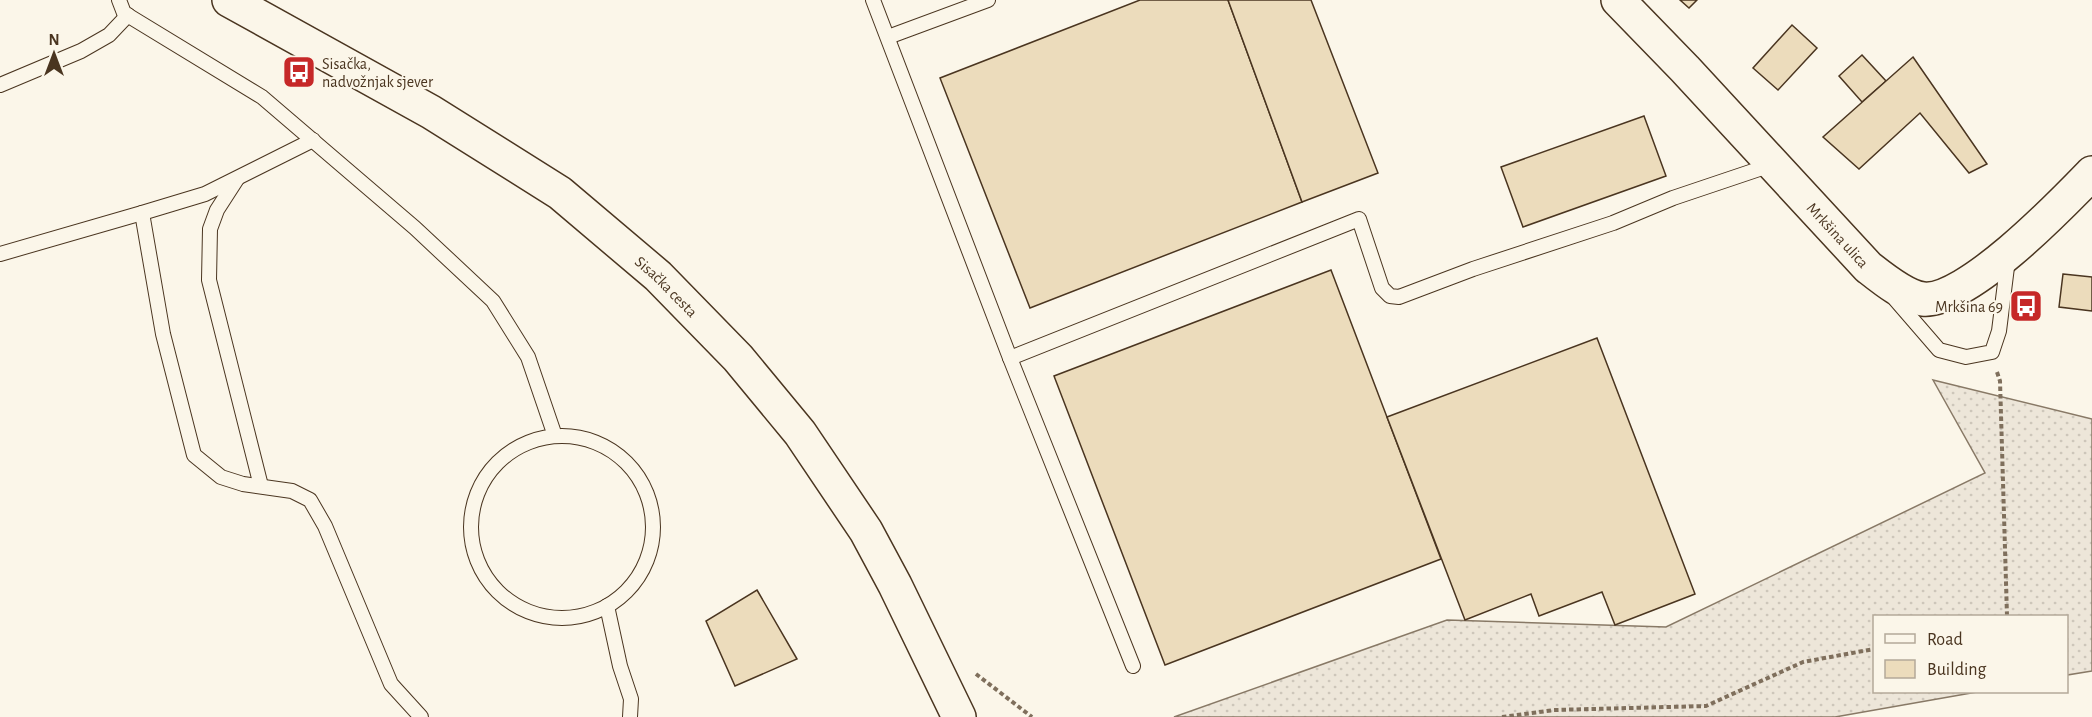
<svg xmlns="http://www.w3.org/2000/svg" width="2092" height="717" font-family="'Alegreya Sans',sans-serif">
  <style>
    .grass { fill: url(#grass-dots); stroke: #887966; stroke-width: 1.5 }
    .building { fill: #ecdcbc; stroke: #4a3520; stroke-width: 1.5 }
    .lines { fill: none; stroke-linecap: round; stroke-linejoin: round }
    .service-casing { stroke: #4a3520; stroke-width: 16 }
    .tertiary-casing { stroke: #4a3520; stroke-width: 36 }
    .secondary-casing { stroke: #4a3520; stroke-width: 36 }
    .path { stroke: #7f6f5c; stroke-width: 4; stroke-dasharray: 4.5 3; stroke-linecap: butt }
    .service { stroke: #fbf6e9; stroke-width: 14 }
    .tertiary { stroke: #fbf6e9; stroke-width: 33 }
    .secondary { stroke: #fbf6e9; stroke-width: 33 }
    .labels { text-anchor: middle; stroke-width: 4.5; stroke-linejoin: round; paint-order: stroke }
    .poi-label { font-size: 16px; fill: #4a3520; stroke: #fbf6e9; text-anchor: start }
    .street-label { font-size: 16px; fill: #4a3520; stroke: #fbf6e9 }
  </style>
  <defs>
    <pattern id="grass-dots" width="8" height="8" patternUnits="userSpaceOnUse" patternTransform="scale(1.5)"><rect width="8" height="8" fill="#ede6d9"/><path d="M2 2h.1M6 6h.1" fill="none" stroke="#cdc6ba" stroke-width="1.8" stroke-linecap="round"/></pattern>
  </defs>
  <rect width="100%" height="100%" fill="#fbf6e9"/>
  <path class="grass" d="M1933,380l159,39v252l-25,4 -1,-59h-192v76h103l-142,25h-661l273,-97 219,7 319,-154z"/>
  <g class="building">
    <path d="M1140,0h88l74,202 -272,106 -90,-230z"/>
    <path d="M1228,0h83l67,173 -76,29z"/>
    <path d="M1680,0h17l-8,8z"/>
    <path d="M1792,25l25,23 -39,42 -25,-22z"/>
    <path d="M1862,55l24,26 -24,21 -23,-26z"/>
    <path d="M1913,57l74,107 -18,9 -49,-60 -61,56 -36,-32z"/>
    <path d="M1644,116l22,60 -143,51 -22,-60z"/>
    <path d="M1331,270l110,289 -276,106 -111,-289z"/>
    <path d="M2063,274l29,3v34l-33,-4z"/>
    <path d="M1597,338l98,256 -80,31 -13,-33 -63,24 -8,-22 -66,26 -78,-203z"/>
    <path d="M757,590l40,69 -62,27 -29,-65z"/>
  </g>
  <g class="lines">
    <g class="service-casing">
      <g id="service">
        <path d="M119,0l5,13 138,84 153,131 78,73 35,56 27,79"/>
        <path d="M873,0l137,358 123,308"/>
        <path d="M888,37l100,-37"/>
        <path d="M0,85l81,-34 28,-16 19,-20"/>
        <path d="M313,140l-108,54 -63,19 21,121 31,121 27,22 22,7 49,7 18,9 15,26 66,158 30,33"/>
        <path d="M237,179l-20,31 -7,19 -1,51 52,206"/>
        <path d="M0,254l142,-41"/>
        <path d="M1894,298l45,52 27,7 26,-5 7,-21 9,-72"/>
        <path d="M1010,358l349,-139 23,69 8,8 9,1 74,-28 140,-46 60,-25 98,-33"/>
        <circle cx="562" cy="527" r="91"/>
        <path d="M607,606l13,60 11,33 -1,18"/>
      </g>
    </g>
    <g class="tertiary-casing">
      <g id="tertiary">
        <path id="s1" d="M1618,0l67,69 183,198c14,11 37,30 55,32 43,5 139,-95 169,-126"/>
      </g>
    </g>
    <g class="secondary-casing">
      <g id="secondary">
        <path id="s2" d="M229,0l202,112 129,81 98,83 80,82 62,75 66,98 29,54 64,132"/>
      </g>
    </g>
    <g class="path">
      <path d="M1997,372l3,9 7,235"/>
      <path d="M976,674l56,43"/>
      <path d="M1502,717l52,-7 152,-4 97,-44 71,-13"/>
    </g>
    <use href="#service" class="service"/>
    <use href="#tertiary" class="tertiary"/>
    <use href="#secondary" class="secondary"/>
  </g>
  <defs>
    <g id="bus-square" transform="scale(1.725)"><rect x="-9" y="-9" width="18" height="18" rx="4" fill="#c62828" stroke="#fbf6e9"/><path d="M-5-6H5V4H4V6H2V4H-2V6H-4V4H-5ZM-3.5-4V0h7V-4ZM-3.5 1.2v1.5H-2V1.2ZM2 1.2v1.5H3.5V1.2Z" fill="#fff"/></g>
  </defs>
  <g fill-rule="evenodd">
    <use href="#bus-square" x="299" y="72"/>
    <use href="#bus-square" x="2026" y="306"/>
  </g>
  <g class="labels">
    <g class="poi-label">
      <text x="322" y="69">Sisačka,<tspan x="322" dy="18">nadvožnjak sjever</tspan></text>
      <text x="2003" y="312" text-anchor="end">Mrkšina 69</text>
    </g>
    <g class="street-label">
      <text dy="6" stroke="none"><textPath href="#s1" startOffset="322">Mrkšina ulica</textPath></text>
      <text dy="6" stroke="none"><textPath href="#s2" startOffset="525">Sisačka cesta</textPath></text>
    </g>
  </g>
  <rect x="1873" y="615" width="195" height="78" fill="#fbf6e9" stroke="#b4a999" stroke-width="1.5"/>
  <rect x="1885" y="634" width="30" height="9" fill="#fbf6e9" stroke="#b4a999" stroke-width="1.5"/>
  <text x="1927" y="645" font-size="18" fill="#4a3520">Road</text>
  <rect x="1885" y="660" width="30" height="18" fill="#ecdcbc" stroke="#b4a999" stroke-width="1.5"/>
  <text x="1927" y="675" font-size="18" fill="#4a3520">Building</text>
  <g transform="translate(54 54)" stroke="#fbf6e9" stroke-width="4.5" paint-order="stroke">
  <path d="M0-4.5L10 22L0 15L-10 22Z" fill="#4a3520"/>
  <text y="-9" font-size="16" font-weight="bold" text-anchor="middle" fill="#4a3520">N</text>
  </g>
</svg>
